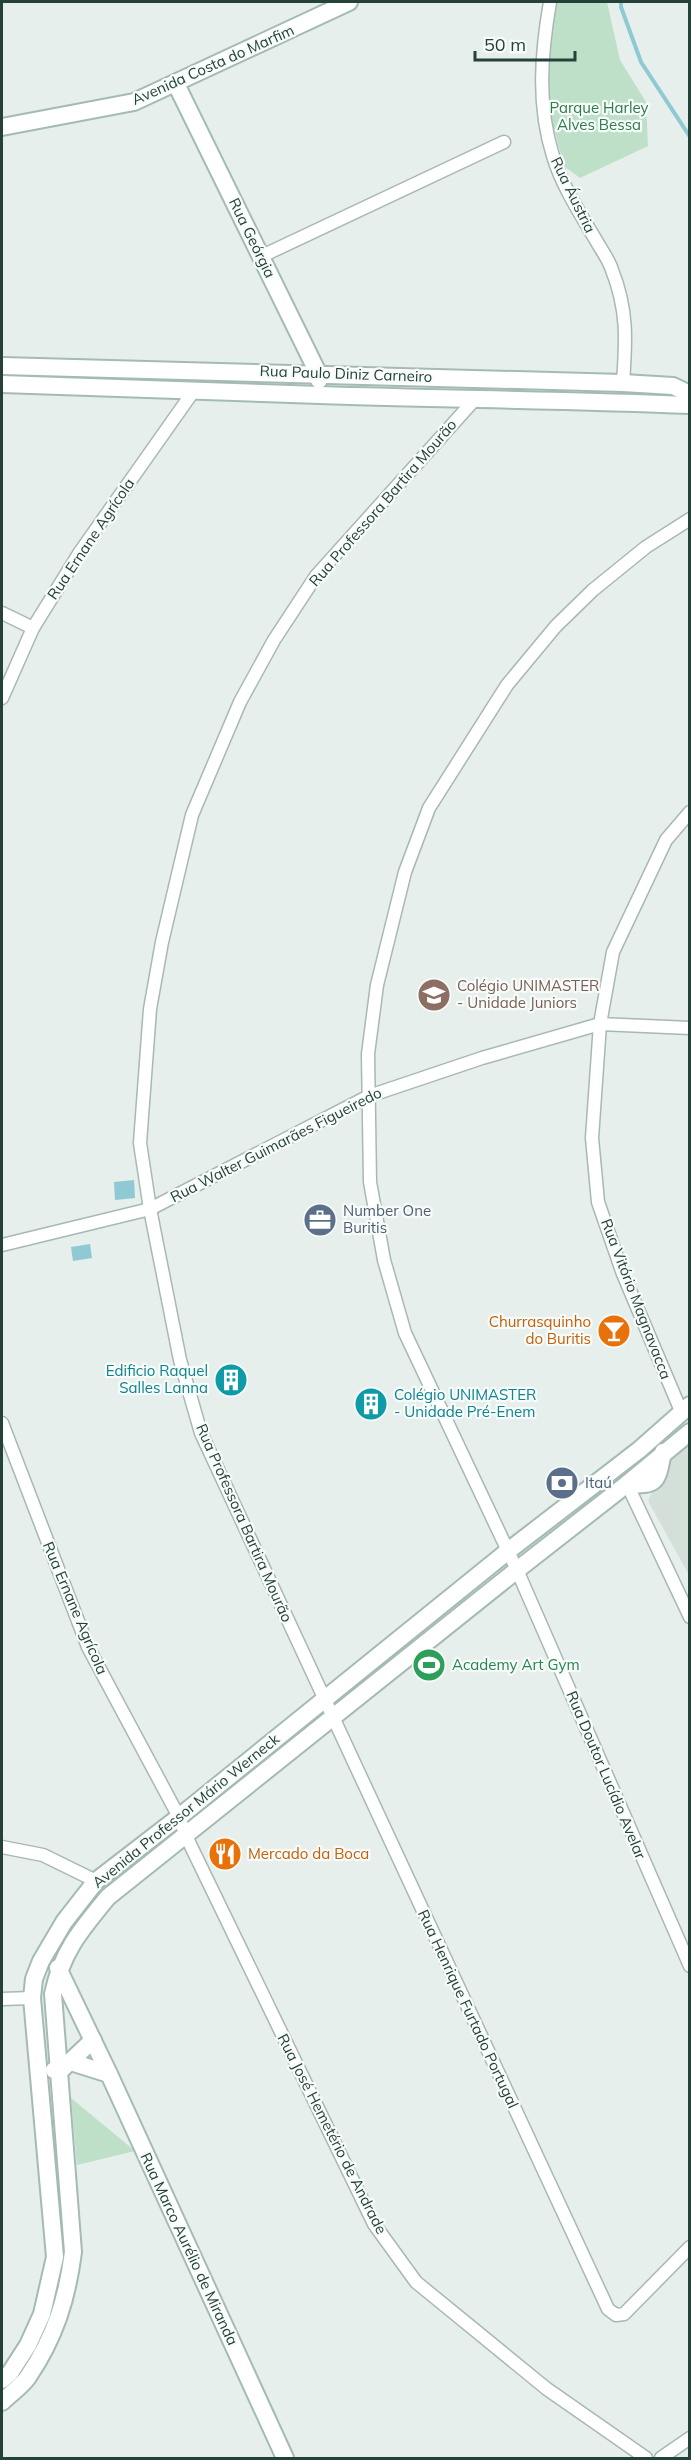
<svg xmlns="http://www.w3.org/2000/svg" width="691" height="2460" font-family="Mulish,sans-serif">
  <style>
    .built { fill: #d4dfda }
    .green { fill: #bfe0c8 }
    .water { fill: #8ec9d4 }
    .lines { fill: none; stroke-linecap: round; stroke-linejoin: round }
    .stream { stroke: #8ec9d4; stroke-width: 4 }
    .street-casing { stroke: #a8b8b2; stroke-width: 15 }
    .secondary-casing { stroke: #a4bbb3; stroke-width: 20 }
    .street { stroke: #fff; stroke-width: 12 }
    .secondary { stroke: #fff; stroke-width: 16 }
    .labels { text-anchor: middle; stroke-width: 4.5; stroke-linejoin: round; paint-order: stroke }
    .street-label { font-size: 15px; fill: #24423a; stroke: #f7fbf9 }
    .park-label { font-size: 15px; fill: #2d7a4b; stroke: #f7fbf9 }
    .education-label { font-size: 15px; fill: #785e54; stroke: #f7fbf9; text-anchor: start }
    .service-label { font-size: 15px; fill: #4e5e75; stroke: #f7fbf9; text-anchor: start }
    .food-label { font-size: 15px; fill: #c56008; stroke: #f7fbf9; text-anchor: end }
    .culture-label { font-size: 15px; fill: #0d838f; stroke: #f7fbf9; text-anchor: end }
    .leisure-label { font-size: 15px; fill: #27864d; stroke: #f7fbf9; text-anchor: start }
  </style>
  <rect width="100%" height="100%" fill="#e6efeb"/>
  <path class="built" d="M689,1442v133l-41,-74 20,-43z"/>
  <g class="green">
    <path d="M553,2h54l13,58 26,42 2,44 -68,32 -16,-12 -18,-68z"/>
    <path d="M71,2098l64,53 -58,14z"/>
  </g>
  <g class="water">
    <path d="M134,1180l1,18 -20,2 -1,-18z"/>
    <path d="M90,1244l2,14 -19,3 -2,-14z"/>
  </g>
  <g class="lines">
    <path class="stream" d="M621,2v5l20,55 49,75"/>
    <g class="street-casing">
      <g id="street">
        <path d="M550,2c-9,52 -13,103 3,154 9,30 28,59 44,86 5,9 12,18 15,28 16,40 14,71 11,113"/>
        <path d="M262,256l242,-114"/>
        <path d="M477,397l-161,179 -42,64 -34,62 -48,113 -30,127 -12,67 -10,134 10,66 30,151 21,73 407,876 8,6 8,-1 66,-67"/>
        <path d="M690,519l-44,28 -53,43 -37,36 -49,59 -78,123 -24,64 -28,113 -9,69 2,128 14,78 21,73 112,237 173,396"/>
        <path d="M2,613l31,15"/>
        <path d="M2,698l31,-70 47,-76 115,-163"/>
        <path d="M2,1245l148,-36 219,-113 113,-38 118,-34 90,4"/>
        <path d="M681,1411l-58,-137 -25,-72 -6,-64 8,-114 13,-72 53,-112 24,-28"/>
        <path d="M2,1423l86,224 91,170 7,19 188,388 42,58 131,107 99,69"/>
        <path d="M627,1484l63,133"/>
        <path d="M2,1847l41,8 53,26"/>
        <path d="M2,1999l30,-1"/>
        <path d="M661,2458l29,-20"/>
      </g>
    </g>
    <g class="secondary-casing">
      <g id="secondary">
        <path d="M176,84l142,289 1,7"/>
        <path d="M2,127l132,-25 215,-100"/>
        <path d="M2,366l621,17 50,3 17,8"/>
        <path d="M2,384c106,3 212,7 318,11 123,4 246,5 370,10"/>
        <path d="M627,1484c31,2 30,-2 36,-32"/>
        <path d="M58,1968l51,106 176,384"/>
        <path d="M71,2062l38,12"/>
        <path d="M54,2070l5,2 34,-32"/>
        <path d="M2,2380l8,-7 18,-28 14,-31 13,-57 -23,-259 2,-19 7,-18 23,-39 32,-41 83,-64 329,-266 131,-101 51,-45"/>
        <path d="M2,2402c8,-8 20,-16 26,-25 27,-40 39,-78 45,-125l-20,-258c9,-43 28,-64 55,-97l409,-327 110,-86 63,-52"/>
      </g>
    </g>
    <use href="#street" class="street"/>
    <use href="#secondary" class="secondary"/>
  </g>
  <defs>
    <g id="school-disc" transform="scale(1.725)"><circle r="9.5" fill="#8d6e63" stroke="#f7fbf9"/><path d="M0-5L7-2L0 1L-7-2ZM-4 1L0 2.5L4 1V4Q0 6-4 4Z" fill="#fff"/></g>
    <g id="office-disc" transform="scale(1.725)"><circle r="9.5" fill="#5c6f8a" stroke="#f7fbf9"/><path d="M-6-3h4V-5.5h4V-3h4V5H-6ZM-1-4.5V-3h2v-1.5ZM-6 0V1H6V0Z" fill="#fff"/></g>
    <g id="bar-disc" transform="scale(1.725)"><circle r="9.5" fill="#e8710a" stroke="#f7fbf9"/><path d="M-6-5H6L.8 .8V4.5H3.5V6h-7V4.5H-.8V.8Z" fill="#fff"/></g>
    <g id="building-disc" transform="scale(1.725)"><circle r="9.5" fill="#0f9aa8" stroke="#f7fbf9"/><path d="M-4-6H4V6H1V3H-1V6H-4ZM-2.5-4.3h1.7v1.8h-1.7ZM.8-4.3h1.7v1.8H.8ZM-2.5-1h1.7V.8h-1.7ZM.8-1h1.7V.8H.8Z" fill="#fff"/></g>
    <g id="bank-disc" transform="scale(1.725)"><circle r="9.5" fill="#5c6f8a" stroke="#f7fbf9"/><path d="M-6-4H6V4H-6ZM0-2.3a2.3 2.3 0 1 0 0 4.6a2.3 2.3 0 1 0 0-4.6Z" fill="#fff"/></g>
    <g id="stadium-disc" transform="scale(1.725)"><circle r="9.5" fill="#2e9e5b" stroke="#f7fbf9"/><path d="M0-5a6.5 5 0 1 0 0 10a6.5 5 0 1 0 0-10ZM-3.5-1.8h7v3.6h-7Z" fill="#fff"/></g>
    <g id="restaurant-disc" transform="scale(1.725)"><circle r="9.5" fill="#e8710a" stroke="#f7fbf9"/><path d="M-5-6h1v4h1v-4h1v4h1v-4h1v5L-1.5 .5V6h-2V.5L-5-1ZM5-6V6H3V1.5H1.5Q1.5-4 5-6Z" fill="#fff"/></g>
  </defs>
  <g fill-rule="evenodd">
    <use href="#school-disc" x="434" y="995"/>
    <use href="#office-disc" x="320" y="1220"/>
    <use href="#bar-disc" x="614" y="1331"/>
    <use href="#building-disc" x="231" y="1380"/>
    <use href="#building-disc" x="371" y="1404"/>
    <use href="#bank-disc" x="562" y="1483"/>
    <use href="#stadium-disc" x="429" y="1665"/>
    <use href="#restaurant-disc" x="225" y="1854"/>
  </g>
  <g class="labels">
    <g class="street-label">
      <text transform="translate(213 65) rotate(-24)" y="5">Avenida Costa do Marfim</text>
      <text transform="translate(573 195) rotate(64)" y="5">Rua Áustria</text>
      <text transform="translate(252 238) rotate(64)" y="5">Rua Geórgia</text>
      <text transform="translate(346 374) rotate(2)" y="5">Rua Paulo Diniz Carneiro</text>
      <text transform="translate(383 503) rotate(-49)" y="5">Rua Professora Bartira Mourão</text>
      <text transform="translate(91 539) rotate(-56)" y="5">Rua Ernane Agrícola</text>
      <text transform="translate(276 1145) rotate(-27)" y="5">Rua Walter Guimarães Figueiredo</text>
      <text transform="translate(636 1299) rotate(69)" y="5">Rua Vitório Magnavacca</text>
      <text transform="translate(244 1523) rotate(66)" y="5">Rua Professora Bartira Mourão</text>
      <text transform="translate(75 1608) rotate(67)" y="5">Rua Ernane Agrícola</text>
      <text transform="translate(606 1775) rotate(67)" y="5">Rua Doutor Lucídio Avelar</text>
      <text transform="translate(186 1811) rotate(-39)" y="5">Avenida Professor Mário Werneck</text>
      <text transform="translate(468 2009) rotate(65)" y="5">Rua Henrique Furtado Portugal</text>
      <text transform="translate(332 2134) rotate(63)" y="5">Rua José Hemetério de Andrade</text>
      <text transform="translate(189 2249) rotate(65)" y="5">Rua Marco Aurélio de Miranda</text>
    </g>
    <g class="park-label">
      <text x="599" y="113">Parque Harley<tspan x="599" dy="17">Alves Bessa</tspan></text>
    </g>
    <g class="education-label">
      <text x="457" y="991">Colégio UNIMASTER<tspan x="457" dy="17">- Unidade Juniors</tspan></text>
    </g>
    <g class="service-label">
      <text x="343" y="1216">Number One<tspan x="343" dy="17">Buritis</tspan></text>
      <text x="585" y="1488">Itaú</text>
    </g>
    <g class="food-label">
      <text x="591" y="1327">Churrasquinho<tspan x="591" dy="17">do Buritis</tspan></text>
      <text x="248" y="1859" text-anchor="start">Mercado da Boca</text>
    </g>
    <g class="culture-label">
      <text x="208" y="1376">Edificio Raquel<tspan x="208" dy="17">Salles Lanna</tspan></text>
      <text x="394" y="1400" text-anchor="start">Colégio UNIMASTER<tspan x="394" dy="17">- Unidade Pré-Enem</tspan></text>
    </g>
    <g class="leisure-label">
      <text x="452" y="1670">Academy Art Gym</text>
    </g>
  </g>
  <rect width="691" height="2460" fill="none" stroke="#24423a" stroke-width="6"/>
  <path d="M475 51v9h100v-9" fill="none" stroke="#24423a" stroke-width="3"/>
  <text x="484" y="51" font-size="18" fill="#24423a" stroke="#f7fbf9" stroke-width="4.5" paint-order="stroke">50 m</text>
</svg>
